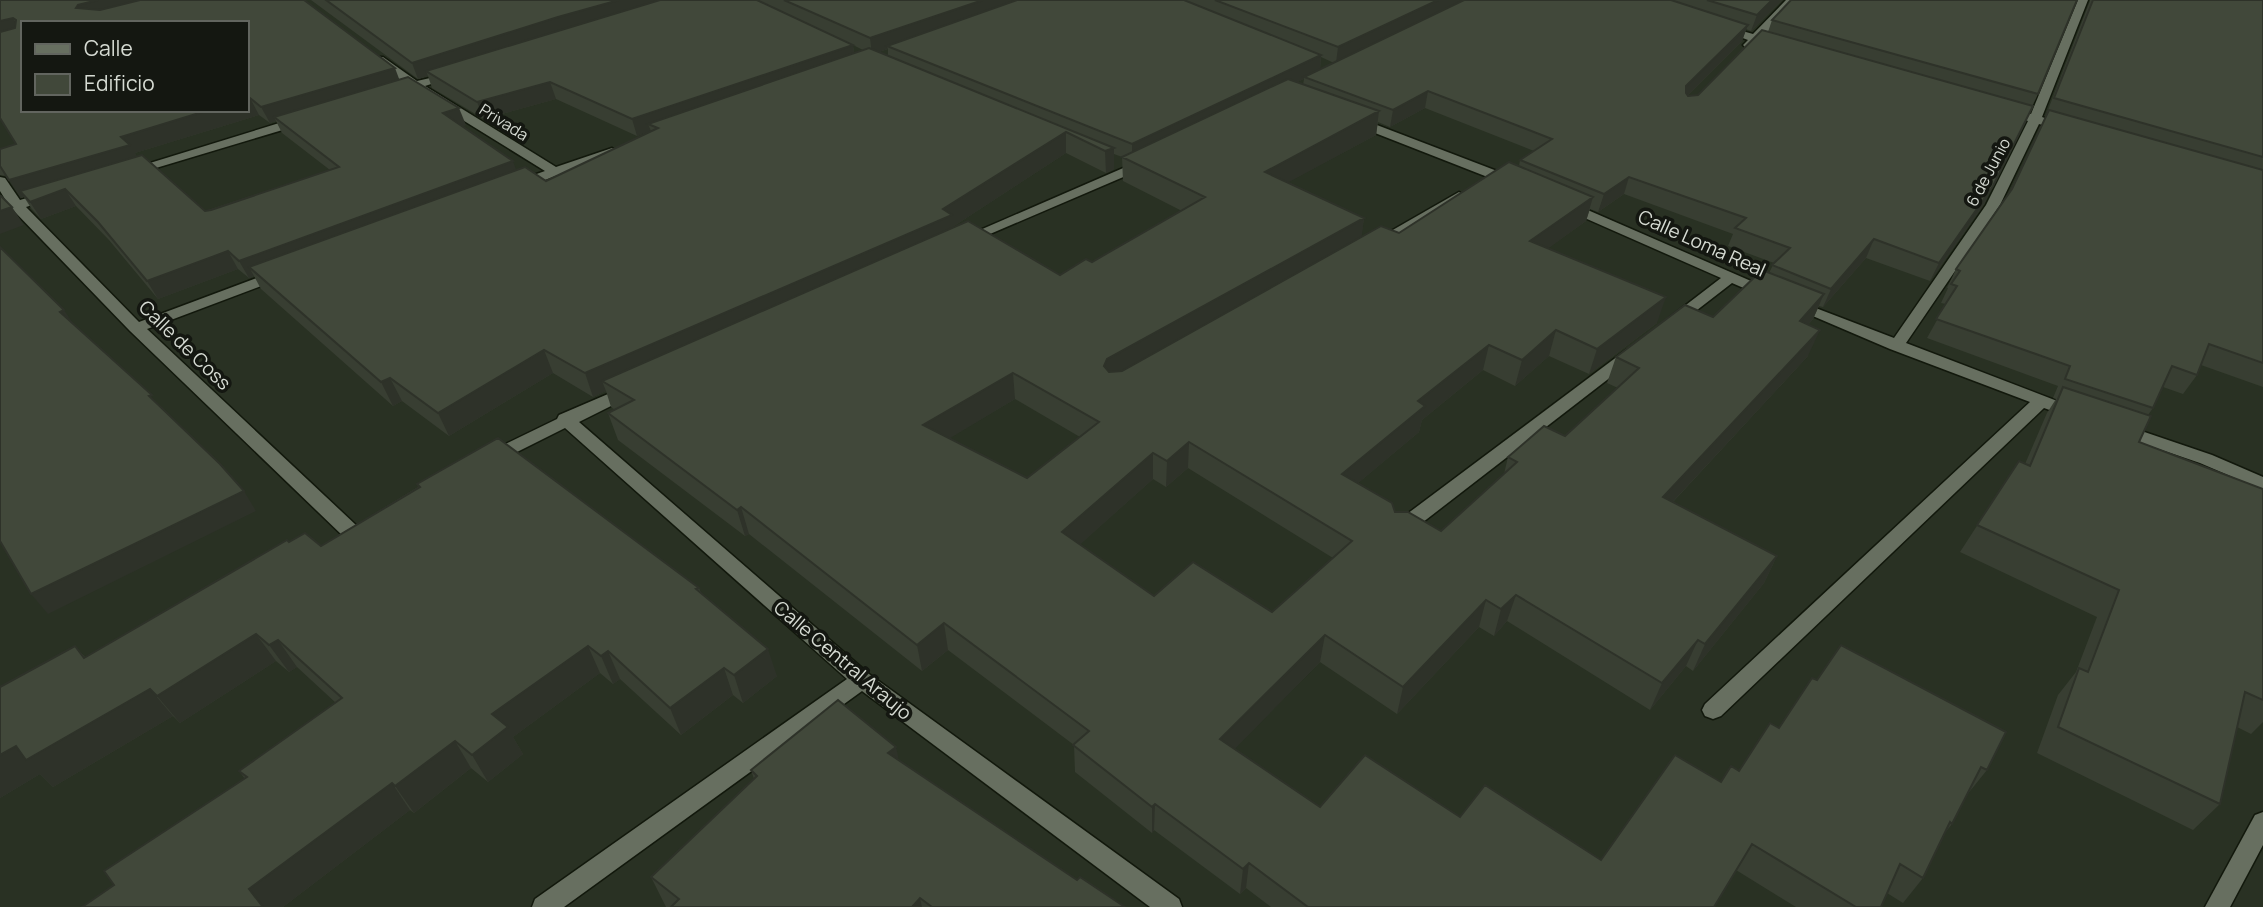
<svg xmlns="http://www.w3.org/2000/svg" width="2263" height="907" font-family="Manrope,sans-serif">
  <style>
    .lines { fill: none; stroke-linecap: round; stroke-linejoin: round }
    .minor-casing { stroke: #12180c; stroke-width: 3 }
    .minor { fill: #676f60; fill-rule: evenodd }
    .wall { fill: #383e32; fill-rule: evenodd }
    .shaded-wall { fill: #2e3229 }
    .building { fill: #41483a; stroke: #2e3229; stroke-width: 2; fill-rule: evenodd }
    .labels { text-anchor: middle; stroke-width: 7; stroke-linejoin: round; paint-order: stroke }
    .far-street-label { font-size: 16px; fill: #d6dbd3; stroke: #141711 }
    .street-label { font-size: 19px; fill: #d6dbd3; stroke: #141711 }
  </style>
  <rect width="100%" height="100%" fill="#293123"/>
  <g class="lines">
    <g class="minor-casing">
      <g id="minor">
        <path d="M1786,0h11l-34,37 16,5v4l-21,-4 -5,5h-8l-2,-2 5,-5 -32,-12 5,-3 32,9z"/>
        <path d="M2078,0h10l-46,117 28,10 -6,4 -25,-7 -39,81 -94,138 172,66 2,4 -8,5 -28,-10 -323,308 -8,3 -8,-3 -3,-6 3,-6 325,-302 -140,-53 -103,-44 8,-5 5,2 94,36 92,-133 42,-84 -27,-10 6,-4 24,7z"/>
        <path d="M375,57h8l34,24 39,-9v4l-31,10 131,81 56,-19 6,4 -94,36h-10v-6l31,-11 -131,-81 -19,4v-6l12,-3 -32,-24z"/>
        <path d="M302,116l4,1v6l-170,51h-10l-2,-3z"/>
        <path d="M1356,117l162,62 2,3 -7,4 -5,-1 -156,-61v-6z"/>
        <path d="M1144,159l7,4 -2,3 -180,77h-10l-2,-3z"/>
        <path d="M0,177l5,1 15,22 30,-9 5,1v6l-29,9 113,115 136,-51h10l2,3 -2,3 -138,52 210,197 2,5 -2,5h-14l-213,-205 -116,-120 -14,4v-8l8,-3 -8,-13z"/>
        <path d="M1459,192l7,4 -2,3 -82,47h-10l-2,-3z"/>
        <path d="M1567,201l207,90 3,3 -8,5 -37,-16 -53,41h-10l-3,-3 3,-3 52,-40 -159,-70v-6z"/>
        <path d="M1632,348l6,2 2,3 -2,3 -233,180h-14l-2,-5 2,-5 235,-176z"/>
        <path d="M629,385l6,1 2,4 -2,4 -56,28 290,252 310,225 3,8h-32l-288,-216 -298,216h-32l3,-8 312,-220 -282,-251 -68,34h-12l-3,-4 3,-4 72,-35 2,-4z"/>
        <path d="M2118,423l94,32 51,22v13l-63,-27 -88,-30 -3,-4 3,-4z"/>
        <path d="M2263,812v33l-33,62h-25l50,-92z"/>
      </g>
    </g>
    <use href="#minor" class="minor"/>
  </g>
  <g class="wall">
    <path d="M0,0l400,80 66,45 -5,1 55,44 30,11 105,-50 -14,5 -81,-37 -72,20 -52,-31 -4,-12 -10,3 -107,-79h1471l-31,31 -5,-2 -4,12 -54,54h10l70,-63 4,-12 266,74 -54,110 -54,77 -64,-23 -43,49 -4,-1 -6,13 -5,6v31l-135,146 104,54 -13,27 -71,88 -7,-5 -36,44 -143,-89 -13,15 -15,-9 -82,87 -77,-52 -86,87 86,58 140,10 141,43 138,-89 40,-43 33,-50 175,92 -21,26 -14,28 -8,10 -21,44 -20,25 -16,-10 -6,14h-85l-60,-37 -22,37h-443l-25,-19 -6,6 -86,-64 -2,3 -77,-61 -1,-27 -126,-95 -26,21 -173,-137 -4,2 -127,-96 -10,-27 7,-3 -4,-3 -5,-16 -13,6 -40,-24 -104,63 -47,-35 -9,5 -132,-117 -7,-13 -5,2 -11,-9 -80,30 -49,-59 -33,-34 -35,13 -10,-11 -7,-11 -3,1 -14,-22 -7,-1v-26l16,-5zM853,45l10,5 -9,3zM888,49v7l-9,-4zM1321,57l13,6 -14,7zM1304,79l-1,6 -6,-3zM1425,108l109,43 -14,9 -1,6 -120,67 -38,4 3,-19 -76,-36 88,-47 2,-13 12,5zM259,115l11,8 6,-2 6,12 48,37 -125,41 -68,-54 -2,-4zM1066,153l40,20 8,-4v-15l8,3 1,24 59,30 -90,51 -32,13 -106,-48v-1zM1624,194l109,40 -5,12 46,17 -5,10 -56,44 -97,40 -9,26 11,5 -53,48 -57,21 -4,17 -63,57 -46,-19 -37,-29 61,-51 3,-12 61,-50 32,16 34,-30 40,18 68,-51 -109,-75 38,-27 4,-12 8,3zM1015,399l65,38 -53,41 -78,-40zM1188,468l145,90 -61,54 -118,-16 -74,-52 73,-65 13,8z"/>
    <path d="M2090,0h173v387l-62,-22 -4,10 -14,19 -20,-7 -10,21 -5,7 -9,27 124,47v233l-12,12 -14,-7 -17,77 -27,26 -156,-77 21,-58 18,-23 21,-55 -137,-65 59,-91 6,3 22,-51 9,-14 -3,-1 5,-12 -131,-48 19,-34 -5,-1 7,-15h-1l9,-19 53,-76 38,-77 -1,-1 44,-114z"/>
    <path d="M417,484l282,104 2,5 76,83 -34,27 -10,-8 -52,40 -61,-56 -7,5 -13,-11 -87,64 10,17 -35,28 -17,-14 -57,45 -4,-3 -127,97h-201l32,-22 131,-106 -6,-8 97,-68 -39,-36 -8,5 -13,-11 -96,62 -7,-7 -120,71 -13,-13 -40,24v-111l75,-41 10,11 204,-115 32,4 97,-59z"/>
    <path d="M899,761l178,119 48,27h-459l-15,-30 103,-98 -3,-9z"/>
  </g>
  <g class="shaded-wall">
    <path d="M98,0h70l-82,23 -10,-15 2,-3z"/>
    <path d="M619,0h59l-252,71 2,5 -10,3 -6,-16 146,-46z"/>
    <path d="M983,0h47l-143,46 1,3 -16,5 -2,-16z"/>
    <path d="M1438,0h30l-132,63 2,-16z"/>
    <path d="M1772,0h10l-31,31 6,-16z"/>
    <path d="M13,18l9,15 -22,6v-18z"/>
    <path d="M1748,25l-6,16 -61,61 5,-16z"/>
    <path d="M853,45l2,16 -207,63 3,7 -14,5 -5,-17z"/>
    <path d="M1321,55l-1,16 -16,6v2l-172,82v-17z"/>
    <path d="M395,68l6,16 -127,33 2,4 -6,2 -9,-16z"/>
    <path d="M550,82l6,17 -72,20 -7,-17z"/>
    <path d="M1428,91l-3,17 -35,19 3,-17z"/>
    <path d="M250,98l9,17 -124,38 5,9 -120,29 4,6 -3,1 -12,-18 112,-43 88,-27h38v-11z"/>
    <path d="M459,108l7,17 -17,4 -6,-16z"/>
    <path d="M1379,111l-3,24 -113,61 2,-24z"/>
    <path d="M1066,132v21l-112,73 1,11 -353,144 4,10 -13,6 -8,-24 358,-164z"/>
    <path d="M1114,148v21l-8,4 -1,-22z"/>
    <path d="M513,161l6,17 -270,89 5,9 -5,2 -10,-17z"/>
    <path d="M1629,177l-5,17 -26,18 6,-18z"/>
    <path d="M1993,186l-9,18 -54,77 9,-18z"/>
    <path d="M65,189l11,17 -35,13 -11,-17z"/>
    <path d="M1593,197l-7,24 -62,45 6,-25z"/>
    <path d="M12,207l12,18 -24,9v-23z"/>
    <path d="M1364,218l-3,25 -253,142 -4,-19 3,-7z"/>
    <path d="M1874,239l-8,19 -43,49 8,-18z"/>
    <path d="M228,251l10,18 -80,30 -11,-18z"/>
    <path d="M1824,294l-11,25 -24,28 11,-26z"/>
    <path d="M1666,297l-9,26 -68,51 8,-25z"/>
    <path d="M64,310l13,19 -17,-17z"/>
    <path d="M1556,330l-7,26 -34,30 7,-26z"/>
    <path d="M1820,330l-12,26 -155,167 10,-26z"/>
    <path d="M1489,345l-6,25 -61,50 -3,12 -81,68 4,-26 76,-73z"/>
    <path d="M544,350l9,23 -104,63 -11,-23z"/>
    <path d="M1013,373l2,26 -88,53 -4,-27z"/>
    <path d="M390,378l12,23 -9,5 -12,-24z"/>
    <path d="M1189,442l-1,26 -22,19 1,-26z"/>
    <path d="M1153,453v26l-89,80 -2,-27z"/>
    <path d="M244,491l12,20 -208,103 -17,-20z"/>
    <path d="M741,507l8,27 -4,2 -8,-26z"/>
    <path d="M1777,556l-13,27 -71,88 12,-27z"/>
    <path d="M1516,595l-9,26 -13,15 7,-27z"/>
    <path d="M1486,600l-7,27 -82,87 6,-27z"/>
    <path d="M944,623l4,27 -26,21 -5,-26z"/>
    <path d="M256,634l20,27 -96,62 -23,-27z"/>
    <path d="M1325,635l-5,27 -102,104 2,-27z"/>
    <path d="M278,640l19,27 -8,5 -20,-27z"/>
    <path d="M1698,640l-12,26 -36,44 12,-27z"/>
    <path d="M588,646l12,27 -87,64 10,17 -35,28 -16,-27 20,-41z"/>
    <path d="M768,649l9,27 -34,27 -9,-28z"/>
    <path d="M608,651l12,28 -7,5 -12,-28z"/>
    <path d="M724,668l9,27 -52,40 -11,-27z"/>
    <path d="M150,689l23,27 -120,71 -13,-13 -40,24v-43l16,-9z"/>
    <path d="M455,741l16,27 -57,45 -19,-27z"/>
    <path d="M896,747l7,32 -15,-26z"/>
    <path d="M392,783l18,27 -127,97h-20l-14,-18z"/>
    <path d="M1155,804l-1,26 -2,3v-26z"/>
    <path d="M1249,863l-3,25 -6,6 3,-25z"/>
    <path d="M920,898l2,9h-10z"/>
  </g>
  <g class="building">
    <path d="M0,0h98l-20,5 -2,3 24,2 40,-10h164l91,68 -134,39 -11,-9 -3,1v-76h-224v87h186l-88,27 9,8 -121,35 -9,-14v-17l16,-5 -16,-26v-86l15,-4 1,-8 -3,-2 -13,3z"/>
    <path d="M326,0h293l-61,17 -146,46z"/>
    <path d="M660,0h97l96,45 -221,74 -82,-37 -73,20 -51,-31z"/>
    <path d="M784,0h199l-113,38z"/>
    <path d="M1017,0h167l137,55 -189,89 -245,-98z"/>
    <path d="M1215,0h223l-100,47z"/>
    <path d="M1464,0h207l77,25 -62,61v7l2,3 10,-1 64,-65 271,76 -40,80 -54,77 -65,-24 -43,50 -59,-24 18,-17 -55,-20 11,-10 -117,-41 -25,17 -84,-34 32,-21 -124,-48 -35,19 -89,-33z"/>
    <path d="M1707,0h65l-15,15z"/>
    <path d="M1791,0h286l-39,94 -266,-74z"/>
    <path d="M2093,0h170v157l-209,-59z"/>
    <path d="M869,48l245,100 -9,3 -39,-19 -123,77 9,6 -367,158 -41,-23 -106,63 -48,-35 -9,4 -132,-115 276,-100 21,14 112,-53 -10,-4z"/>
    <path d="M408,77l51,31 -16,5 70,48 -274,100 -11,-10 -81,30 -49,-59 -33,-33 -35,13 -10,-11 122,-36 63,56 6,-1 128,-43 -65,-50z"/>
    <path d="M1288,79l91,32 -114,61 99,46 -257,141 -3,7 5,6 13,-1 259,-145 18,7 110,-71 84,35 -63,44 136,56 -69,52 -41,-19 -34,30 -33,-15 -71,56 7,5 -83,68 50,29 3,9h13l33,19 76,-69 -9,-5 36,-31 21,10 74,-68 -23,-11 69,-52 28,12 49,-47 62,24 -24,27 20,9 -157,167 114,59 -72,88 -7,-4 -36,43 -146,-88 -15,14 -15,-9 -83,87 -78,-52 -105,104 100,68 45,-52 95,62 25,-32 116,75 74,-105 46,27 10,-16 8,5 31,-48 9,5 33,-50 5,2 24,-35 165,87 -19,38 -6,-3 -29,57 -2,-2 -27,56 -23,-14 -19,43h-25l-104,-63 -38,63h-406l-59,-44 -6,6 -88,-65 -3,3 -79,-62 16,-14 -145,-108 -27,22 -176,-138 -4,3 -129,-97 26,-13 -32,-19 366,-160 92,54 26,-16 6,3 113,-65 -83,-40zM1013,373l86,49 -72,56 -104,-53zM1189,442l163,99 -80,71 -79,-50 -39,34 -92,-64 91,-79 14,8z"/>
    <path d="M2049,110l214,60v193l-54,-19 -12,31 -25,-9 -19,42 -88,-29 5,-13 -134,-47 21,-33 -6,-2 9,-13 -4,-2 56,-80z"/>
    <path d="M0,196h1l11,11 -12,4z"/>
    <path d="M0,247l64,63 -4,2 92,83 -3,1 71,68 24,27 -213,103 -31,-53z"/>
    <path d="M2063,387l88,29 -12,26 124,47v211l-18,-8 -25,112 -162,-77 21,-59 9,4 31,-82 -142,-65 42,-64 11,5z"/>
    <path d="M498,438l201,150 -3,1 72,60 -34,26 -10,-7 -54,40 -62,-57 -7,5 -13,-10 -96,68 16,13 -36,28 -17,-14 -60,45 -3,-3 -143,106 14,18h-181l32,-22 -10,-14 143,-94 -8,-6 103,-73 -64,-58 -9,5 -13,-11 -99,62 -7,-7 -124,71 -10,-14 -16,9v-68l75,-41 9,12 203,-118 2,2 16,-9 16,13 99,-59 -3,-3z"/>
    <path d="M838,700l58,47 -8,6 189,127 3,-3 45,30h-193l-12,-9 -8,9h-241l8,-8 -28,-22 106,-101 -6,-6z"/>
  </g>
  <g class="labels">
    <g class="far-street-label">
      <text transform="translate(504 122) rotate(32)" y="6">Privada</text>
      <text transform="translate(1988 172) rotate(-62)" y="6">6 de Junio</text>
    </g>
    <g class="street-label">
      <text transform="translate(1702 243) rotate(24)" y="7">Calle Loma Real</text>
      <text transform="translate(185 345) rotate(44)" y="7">Calle de Coss</text>
      <text transform="translate(843 660) rotate(40)" y="7">Calle Central Araujo</text>
    </g>
  </g>
  <rect x="21" y="21" width="228" height="91" fill="#141711" stroke="#62655f" stroke-width="2"/>
  <rect x="35" y="44" width="35" height="10" fill="#676f60" stroke="#62655f" stroke-width="2"/>
  <text x="84" y="56" font-size="21" fill="#d6dbd3">Calle</text>
  <rect x="35" y="74" width="35" height="21" fill="#41483a" stroke="#62655f" stroke-width="2"/>
  <text x="84" y="91" font-size="21" fill="#d6dbd3">Edificio</text>
</svg>
